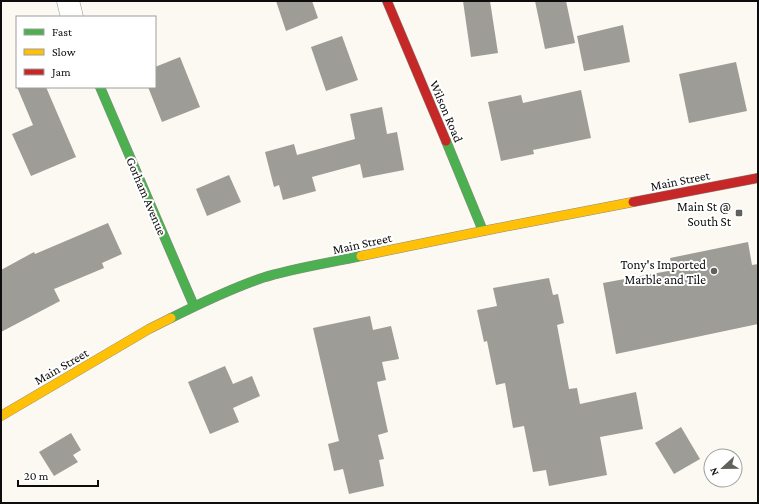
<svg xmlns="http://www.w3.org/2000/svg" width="759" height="504" font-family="'Crimson Pro',serif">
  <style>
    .building { fill: #9e9c97 }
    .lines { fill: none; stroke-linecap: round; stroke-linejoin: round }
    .street-casing { stroke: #949390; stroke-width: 23 }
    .fast-casing { stroke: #8b8a86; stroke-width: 10 }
    .slow-casing { stroke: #8b8a86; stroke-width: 10 }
    .jam-casing { stroke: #8b8a86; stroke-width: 10 }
    .street { stroke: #fefefd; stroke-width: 22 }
    .fast { stroke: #4caf50; stroke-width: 9 }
    .slow { stroke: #ffc107; stroke-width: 9 }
    .jam { stroke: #c62828; stroke-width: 9 }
    .poi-dot { fill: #60605d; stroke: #fff; stroke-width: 1.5 }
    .labels { text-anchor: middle; stroke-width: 4; stroke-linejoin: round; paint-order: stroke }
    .street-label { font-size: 13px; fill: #0d0d0d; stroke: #fff }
    .poi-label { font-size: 13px; fill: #0d0d0d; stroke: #fff; text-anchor: end }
  </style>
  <rect width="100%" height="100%" fill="#fbf9f1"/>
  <g class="building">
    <path d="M276,1h36l6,17 -32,13z"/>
    <path d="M463,1h27l8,52 -27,4z"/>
    <path d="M535,1h31l9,42 -30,6z"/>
    <path d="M623,25l7,37 -46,9 -7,-35z"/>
    <path d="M342,36l16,44 -32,11 -15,-44z"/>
    <path d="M180,57l20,50 -38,15 -14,-35h7v-20z"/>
    <path d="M736,62l11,49 -58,12 -10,-49z"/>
    <path d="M17,87h29l30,70 -45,19 -19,-42 21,-9z"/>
    <path d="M581,90l10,48 -58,12 1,4 -33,7 -13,-59 33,-7 2,8z"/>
    <path d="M382,107l5,27 10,-2 7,38 -41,8 -3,-14 -48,13 4,14 -33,9 -4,-15 -5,2 -9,-35 29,-8 3,11 58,-16 -5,-25z"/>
    <path d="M229,175l12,27 -34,14 -11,-27z"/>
    <path d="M108,223l14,31 -20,9 2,5 -50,21 6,12 -59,31v-62l33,-18 1,2z"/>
    <path d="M748,242l4,23 6,-1v60l-142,30 -13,-71 65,-12 -2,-7 5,-1 -1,-5z"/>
    <path d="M549,278l4,17 5,-1 6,29 -7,2 12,64 8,-1 3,16 56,-12 7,37 -43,8 7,38 -58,11 -3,-16 -13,2 -9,-46 -11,2 -8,-45 -9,2 -9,-44 -3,1 -7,-32 20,-4 -4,-18z"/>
    <path d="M370,316l3,14 18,-4 8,33 -17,3 4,18 -9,2 11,50 -10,3 6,24 -5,1 5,26 -35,8 -6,-25 -9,2 -6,-27 11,-3 -26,-113z"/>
    <path d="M225,366l8,18 19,-8 8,20 -27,12 6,14 -29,12 -22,-52z"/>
    <path d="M681,427l19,32 -26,15 -19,-31z"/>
    <path d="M71,433l10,17 -8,5 5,7 -24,14 -15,-24z"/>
  </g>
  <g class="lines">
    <g class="street-casing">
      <path id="street" d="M68,1l4,16"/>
    </g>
    <g class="fast-casing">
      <g id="fast">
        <path d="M100,87l94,219"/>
        <path d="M446,141l37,90"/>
        <path d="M171,318c30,-15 59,-29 91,-40 32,-10 67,-15 99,-22"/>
      </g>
    </g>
    <g class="slow-casing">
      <g id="slow">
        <path d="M361,256l122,-25 150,-29"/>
        <path d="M1,416l148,-87 22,-11"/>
      </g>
    </g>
    <g class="jam-casing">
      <g id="jam">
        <path d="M387,1l59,140"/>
        <path d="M633,202l125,-24"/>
      </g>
    </g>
    <use href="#street" class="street"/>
    <use href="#fast" class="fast"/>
    <use href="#slow" class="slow"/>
    <use href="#jam" class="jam"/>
  </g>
  <g class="poi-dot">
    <rect x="735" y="209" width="8" height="8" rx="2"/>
    <circle cx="714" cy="271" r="4"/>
  </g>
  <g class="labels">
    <g class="street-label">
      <text transform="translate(447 111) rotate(67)" y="5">Wilson Road</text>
      <text transform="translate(680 180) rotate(-11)" y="5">Main Street</text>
      <text transform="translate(147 196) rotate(67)" y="5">Gorham Avenue</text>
      <text transform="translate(362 243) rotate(-12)" y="5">Main Street</text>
      <text transform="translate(61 366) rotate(-30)" y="5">Main Street</text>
    </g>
    <g class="poi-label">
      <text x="731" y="211">Main St @<tspan x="731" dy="15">South St</tspan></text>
      <text x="706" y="269">Tony's Imported<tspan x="706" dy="15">Marble and Tile</tspan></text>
    </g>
  </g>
  <rect width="759" height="504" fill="none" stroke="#0d0d0d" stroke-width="4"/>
  <rect x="16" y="16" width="140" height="72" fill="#ffffff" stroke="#9e9e9e"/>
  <rect x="24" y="29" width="20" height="6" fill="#4caf50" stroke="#9e9e9e"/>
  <text x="52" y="36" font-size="12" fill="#0d0d0d">Fast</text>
  <rect x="24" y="49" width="20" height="6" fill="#ffc107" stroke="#9e9e9e"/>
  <text x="52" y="56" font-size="12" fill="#0d0d0d">Slow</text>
  <rect x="24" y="69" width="20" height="6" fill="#c62828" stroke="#9e9e9e"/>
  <text x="52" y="76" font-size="12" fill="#0d0d0d">Jam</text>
  <g transform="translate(723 468) rotate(248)"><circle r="19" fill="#ffffff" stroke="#9e9e9e"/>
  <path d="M0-3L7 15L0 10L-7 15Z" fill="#60605d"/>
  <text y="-6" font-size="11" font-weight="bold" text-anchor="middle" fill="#0d0d0d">N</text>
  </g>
  <path d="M18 480v6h80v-6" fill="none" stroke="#0d0d0d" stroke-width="2"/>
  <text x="24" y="480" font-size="12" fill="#0d0d0d" stroke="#ffffff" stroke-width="3" paint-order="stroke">20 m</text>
</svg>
